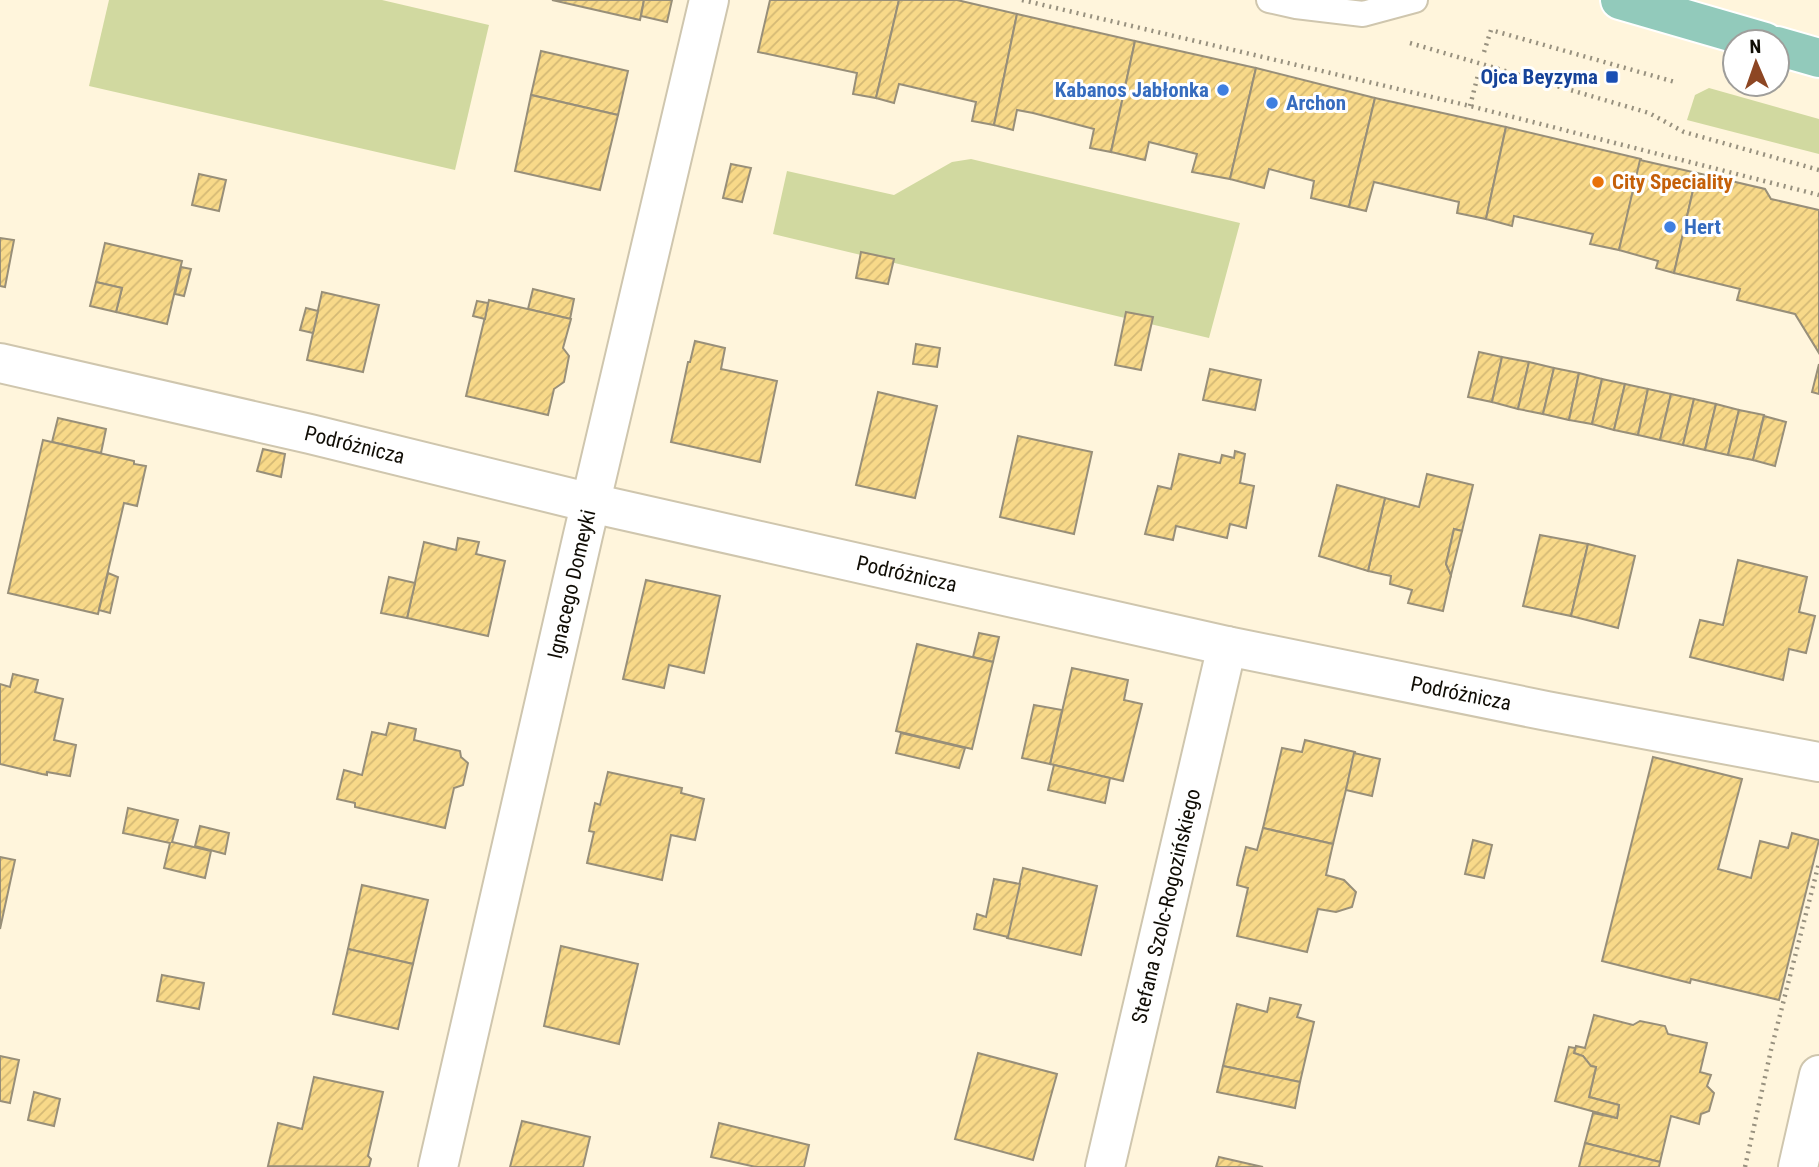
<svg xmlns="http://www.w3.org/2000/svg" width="1819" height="1167" font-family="'Roboto Condensed',sans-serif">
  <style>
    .green { fill: #d1d9a0 }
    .building { fill: url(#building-hatch); stroke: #988f79; stroke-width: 2 }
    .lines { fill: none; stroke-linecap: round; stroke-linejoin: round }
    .lane-casing { stroke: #cfc6ae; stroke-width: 28 }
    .street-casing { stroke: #cfc6ae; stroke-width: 42 }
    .primary-casing { stroke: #fff; stroke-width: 42 }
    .path { stroke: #98917f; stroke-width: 4.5; stroke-dasharray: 2 5; stroke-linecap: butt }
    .lane { stroke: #fff; stroke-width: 24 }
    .street { stroke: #fff; stroke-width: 38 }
    .primary { stroke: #92cabb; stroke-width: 38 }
    .transit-dot { fill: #1a4fb4; stroke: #fff; stroke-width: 2.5 }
    .shop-dot { fill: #3f7fe0; stroke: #fff; stroke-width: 2.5 }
    .food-dot { fill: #e8710a; stroke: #fff; stroke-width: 2.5 }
    .labels { text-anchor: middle; stroke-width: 6; stroke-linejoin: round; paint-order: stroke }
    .transit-label { font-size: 21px; font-weight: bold; fill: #164399; stroke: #fff; text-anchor: end }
    .shop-label { font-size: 21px; font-weight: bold; fill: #366cbe; stroke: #fff; text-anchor: start }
    .food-label { font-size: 21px; font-weight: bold; fill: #c56008; stroke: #fff; text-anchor: start }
    .street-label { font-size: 21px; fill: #100d05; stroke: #fff }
  </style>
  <defs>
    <pattern id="building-hatch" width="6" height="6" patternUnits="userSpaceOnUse" patternTransform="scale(1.75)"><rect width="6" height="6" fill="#f8d989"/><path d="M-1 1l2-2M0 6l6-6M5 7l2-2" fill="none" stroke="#d4b975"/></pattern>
  </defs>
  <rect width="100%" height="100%" fill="#fff5dc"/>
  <g class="green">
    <path d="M109,0h273l107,25 -34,145 -366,-84z"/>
    <path d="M1709,88l110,31v35l-132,-34 8,-25z"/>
    <path d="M971,159l269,64 -31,115 -436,-104 14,-63 107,24 58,-33z"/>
  </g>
  <g class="building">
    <path d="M552,0h92l-4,20z"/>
    <path d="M644,0h28l-5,22 -26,-6z"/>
    <path d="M770,0h129l-23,98 -23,-4 4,-21 -99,-21z"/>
    <path d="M899,0h58l60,14 -23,111 -22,-4 4,-19 -77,-18 -5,19 -18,-5z"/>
    <path d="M1017,14l118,27 -24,111 -21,-4 4,-19 -61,-16 -16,-3 -4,20 -19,-5z"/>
    <path d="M1135,41l121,27 -26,111 -38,-7 5,-18 -48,-12 -4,18 -34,-8z"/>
    <path d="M541,51l87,20 -10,44 -87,-20z"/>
    <path d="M1256,68l119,30 -26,109 -38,-9 3,-17 -45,-12 -5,19 -34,-9z"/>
    <path d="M531,95l87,20 -18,75 -85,-19z"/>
    <path d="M1375,98l131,29 -20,92 -29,-6 2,-11 -85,-20 -8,29 -17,-4z"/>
    <path d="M1506,127l135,32 -22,91 -29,-6 3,-10 -79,-18 -2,10 -26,-7z"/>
    <path d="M1640,160l57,13 -23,100 -18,-5 2,-7 -39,-11z"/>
    <path d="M731,164l20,4 -9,34 -19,-4z"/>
    <path d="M1697,173l68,16 6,10 48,11v143l-24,-39 -58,-14 3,-11 -66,-16z"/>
    <path d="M199,174l27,6 -7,31 -27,-6z"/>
    <path d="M0,238l14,2 -9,47 -5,-1z"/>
    <path d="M105,243l77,18 -15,63 -51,-12 6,-24 -26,-6z"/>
    <path d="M861,252l33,7 -6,25 -32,-6z"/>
    <path d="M181,267l10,2 -7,27 -9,-2z"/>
    <path d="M96,282l26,6 -6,24 -26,-6z"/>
    <path d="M533,289l41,10 -4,20 -42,-10z"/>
    <path d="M322,292l57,13 -16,67 -56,-12z"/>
    <path d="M489,300l82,19 -8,29 6,8 -5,26 -10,7 -6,26 -82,-19z"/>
    <path d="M477,301l11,2 -3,16 -12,-3z"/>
    <path d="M306,308l12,3 -5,22 -13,-3z"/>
    <path d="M1126,312l27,5 -12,53 -26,-5z"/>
    <path d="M695,341l30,7 -4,21 56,12 -17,81 -89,-20 17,-80h2z"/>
    <path d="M916,344l24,4 -3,19 -24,-3z"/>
    <path d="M1479,352l23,5 -10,45 -24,-5z"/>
    <path d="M1502,357l27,5 -11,47 -26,-7z"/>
    <path d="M1529,362l25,6 -11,46 -25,-5z"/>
    <path d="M1819,364v30l-7,-2z"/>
    <path d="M1554,368l25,5 -10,47 -26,-6z"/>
    <path d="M1210,369l51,11 -6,30 -52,-10z"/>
    <path d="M1579,373l23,6 -10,45 -23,-4z"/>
    <path d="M1602,379l23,5 -11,46 -22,-6z"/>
    <path d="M1625,384l23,5 -10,46 -24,-5z"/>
    <path d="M1648,389l23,5 -11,46 -22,-5z"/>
    <path d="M878,392l59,14 -22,92 -59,-13z"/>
    <path d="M1671,394l23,5 -11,46 -23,-5z"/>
    <path d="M1694,399l22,5 -11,46 -22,-5z"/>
    <path d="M1716,404l23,6 -11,45 -23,-5z"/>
    <path d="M1739,410l25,5 -11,45 -25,-5z"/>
    <path d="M1764,416l22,6 -11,44 -22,-6z"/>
    <path d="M58,418l48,11 -5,24 -49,-11z"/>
    <path d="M1018,436l74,16 -18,82 -74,-17z"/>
    <path d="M43,440l91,21v3l12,2 -9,40 -13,-3 -26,111 -90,-21z"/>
    <path d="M263,449l22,5 -4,23 -24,-6z"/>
    <path d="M1235,451l10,3 -5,29 14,3 -8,42 -16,-4 -3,14 -51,-12 -3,14 -28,-6 13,-48 13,3 8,-35 41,9 2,-8 12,3z"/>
    <path d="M1427,474l46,11 -11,46 -8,-2 -8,35 5,11 -8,36 -35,-8 4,-13 -22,-6 1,-8 -23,-5 17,-73 34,9z"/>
    <path d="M1337,485l48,13 -17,73 -49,-15z"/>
    <path d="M1454,529l8,2 -11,44 -5,-11z"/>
    <path d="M1540,535l48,9 -17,72 -48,-10z"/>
    <path d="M458,538l21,4 -3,12 29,7 -17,75 -81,-18 17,-76 32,8z"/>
    <path d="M1588,544l47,12 -17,72 -47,-12z"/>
    <path d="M1738,560l69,17 -8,35 16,4 -9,37 -17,-4 -6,31 -93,-23 10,-37 23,5z"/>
    <path d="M108,573l10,4 -8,36 -11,-3z"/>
    <path d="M389,577l26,6 -8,35 -26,-5z"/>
    <path d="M646,580l74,16 -16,77 -35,-8 -5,23 -41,-9z"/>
    <path d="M979,633l20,4 -6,25 -20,-5z"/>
    <path d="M917,644l76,18 -21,87 -76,-18z"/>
    <path d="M1072,668l56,12 -4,20 18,4 -19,77 -73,-17z"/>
    <path d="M13,674l25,6 -3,12 28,7 -9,41 22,5 -6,31 -23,-4v3l-5,-1 -42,-10v-80l10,3z"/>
    <path d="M1034,705l28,5 -12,54 -28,-6z"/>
    <path d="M389,723l27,6 -2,11 46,11 1,6 7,6 -5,22 -9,3 -9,40 -90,-21v-4l-18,-4 7,-29 18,5 10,-43 14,3z"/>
    <path d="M901,733l64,15 -6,20 -63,-15z"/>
    <path d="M1305,740l50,12 -22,92 -70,-16 19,-80 20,4z"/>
    <path d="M1354,753l26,6 -8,37 -26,-6z"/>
    <path d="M1653,757l89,22 -24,90 33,9 9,-37 28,7 4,-15 27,7 -40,160 -88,-21 -1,4 -88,-22z"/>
    <path d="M1054,765l56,13 -5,25 -57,-13z"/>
    <path d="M608,772l74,16 -1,5 23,6 -9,41 -24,-5 -9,45 -75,-17 7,-31 -5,-1 6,-28 5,2z"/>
    <path d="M128,808l50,12 -6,22 39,9 -6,27 -41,-10 6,-25 -47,-10z"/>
    <path d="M200,826l29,7 -4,21 -30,-8z"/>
    <path d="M1263,828l70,16 -7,31 18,5 12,12 -4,15 -16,5 -18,-3 -11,43 -70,-16 11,-48 -11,-3 1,-6 8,-32 11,3z"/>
    <path d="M1473,840l19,5 -8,33 -19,-4z"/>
    <path d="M0,857l15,3 -15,69z"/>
    <path d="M1023,868l74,18 -16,69 -74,-17z"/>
    <path d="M994,879l26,5 -12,53 -34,-8 3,-15 9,3z"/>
    <path d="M362,885l66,15 -15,64 -65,-15z"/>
    <path d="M561,946l77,18 -19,80 -75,-18z"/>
    <path d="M348,949l65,15 -15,65 -65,-15z"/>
    <path d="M162,975l42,8 -5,26 -42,-8z"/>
    <path d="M1270,998l31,7 -4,12 17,5 -14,60 -77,-16 14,-62 30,8z"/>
    <path d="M1594,1015l39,10 7,-4 25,5 3,8 39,9 -7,29 11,3 -4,11 7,7 -5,18 -8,3 -2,10 -28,-8 -11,46 -75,-19 8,-30 24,5 2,-13 -30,-8 7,-30 -5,-1 -8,-10 -9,-3 2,-7 9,2z"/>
    <path d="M1569,1047l6,1 -1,5 9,3 8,10 5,1 -7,30 30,8 -2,13 -62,-17z"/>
    <path d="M978,1053l79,21 -24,86 -78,-21z"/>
    <path d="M0,1056l19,4 -9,43 -10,-2z"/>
    <path d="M1223,1066l77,16 -5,26 -78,-16z"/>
    <path d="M314,1077l69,15 -15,64 3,3 -2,8 -101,-1 10,-43 24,6z"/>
    <path d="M34,1092l26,7 -6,27 -26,-6z"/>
    <path d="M522,1121l68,16 -7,30h-73z"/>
    <path d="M719,1123l90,22 -5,22h-48l-45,-10z"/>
    <path d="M1585,1143l75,19 -1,5h-80z"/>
    <path d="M1219,1157l35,8 9,2h-47z"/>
  </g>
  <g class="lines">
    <g class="lane-casing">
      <path id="lane" d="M1269,0l27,6 67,8 52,-14"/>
    </g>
    <g class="street-casing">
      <g id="street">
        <path id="s1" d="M0,363l310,71 281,69 636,143 320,65 272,51"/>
        <path id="s2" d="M438,1167l145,-632 126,-535"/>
        <path id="s3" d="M1105,1167l122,-521"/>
        <path d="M1798,1167l21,-92"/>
      </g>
    </g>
    <g class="primary-casing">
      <g id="primary">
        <path d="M1620,0l145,42"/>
        <path d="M1777,46l42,12"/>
      </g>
    </g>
    <g class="path">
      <path d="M1022,0l448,106 349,89"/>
      <path d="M1410,43l239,70 35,19 135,38"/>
      <path d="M1484,52l7,-22 184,52"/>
      <path d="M1470,106l8,-31"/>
      <path d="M1745,1167l26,-117 48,-187"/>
    </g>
    <use href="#lane" class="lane"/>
    <use href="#street" class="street"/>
    <use href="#primary" class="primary"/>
  </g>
  <rect class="transit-dot" x="1605" y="70" width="14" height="14" rx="3.5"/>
  <g class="shop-dot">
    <circle cx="1223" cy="90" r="7"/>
    <circle cx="1272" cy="103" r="7"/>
    <circle cx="1670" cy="227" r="7"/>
  </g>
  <circle class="food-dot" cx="1598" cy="182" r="7"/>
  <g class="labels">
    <g class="transit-label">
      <text x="1598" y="84">Ojca Beyzyma</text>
    </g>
    <g class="shop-label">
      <text x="1209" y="97" text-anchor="end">Kabanos Jabłonka</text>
      <text x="1286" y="110">Archon</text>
      <text x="1684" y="234">Hert</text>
    </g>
    <g class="food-label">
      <text x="1612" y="189">City Speciality</text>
    </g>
    <g class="street-label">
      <text dy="7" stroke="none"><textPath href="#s1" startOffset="364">Podróżnicza</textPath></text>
      <text dy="7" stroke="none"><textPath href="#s1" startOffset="931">Podróżnicza</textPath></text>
      <text dy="7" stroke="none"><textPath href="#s2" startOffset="598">Ignacego Domeyki</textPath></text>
      <text dy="7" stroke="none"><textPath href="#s1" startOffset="1498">Podróżnicza</textPath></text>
      <text dy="7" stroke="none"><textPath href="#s3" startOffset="268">Stefana Szolc-Rogozińskiego</textPath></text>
    </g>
  </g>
  <g transform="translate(1756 63) rotate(358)"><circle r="33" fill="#ffffff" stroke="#9f9e9b" stroke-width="2"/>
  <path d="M0-5L12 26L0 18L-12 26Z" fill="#8d4623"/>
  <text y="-10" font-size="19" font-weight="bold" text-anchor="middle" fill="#100d05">N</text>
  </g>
</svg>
